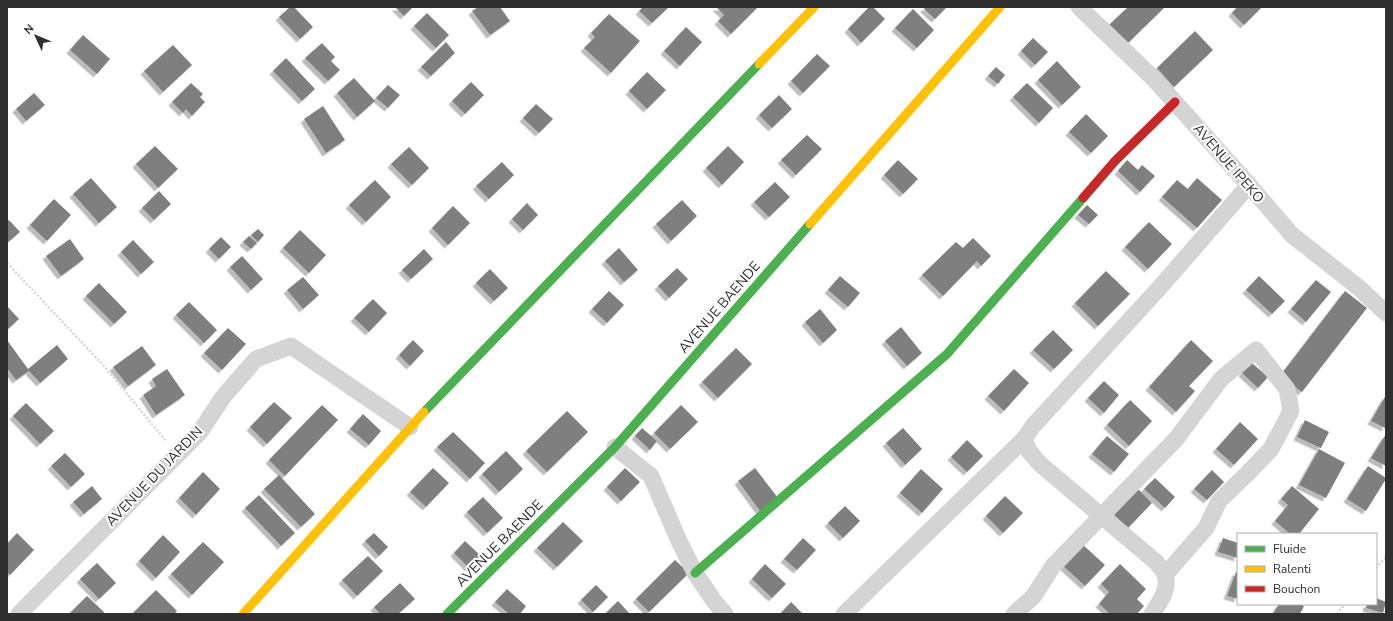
<svg xmlns="http://www.w3.org/2000/svg" width="1393" height="621" font-family="'Nunito Sans',sans-serif">
  <style>
    .building { fill: #7f7f7f; filter: url(#shadow) }
    .lines { fill: none; stroke-linecap: round; stroke-linejoin: round }
    .path { stroke: #d4d4d4; stroke-width: 2.5; stroke-dasharray: 2 2; stroke-linecap: butt }
    .street { stroke: #d4d4d4; stroke-width: 17 }
    .fast { stroke: #4caf50; stroke-width: 9 }
    .slow { stroke: #ffc107; stroke-width: 9 }
    .jam { stroke: #c62828; stroke-width: 9 }
    .labels { text-anchor: middle; stroke-width: 4; stroke-linejoin: round; paint-order: stroke }
    .street-label { font-size: 14px; fill: #2f2f2f; stroke: #fff }
  </style>
  <defs>
    <filter id="shadow"><feDropShadow dx="-3.5" dy="3.5" stdDeviation="0" flood-color="#0004"/></filter>
  </defs>
  <rect width="100%" height="100%" fill="#fff"/>
  <g class="building">
    <path d="M290,7h4l19,20 -13,12 -21,-22z"/>
    <path d="M395,7h18l-9,9z"/>
    <path d="M478,7h22l10,14 -20,14 -18,-24z"/>
    <path d="M643,7h26l-17,16 -13,-12z"/>
    <path d="M716,7h42l-27,27 -13,-13 6,-6z"/>
    <path d="M869,7h4l12,12 -24,24 -13,-14z"/>
    <path d="M925,7h22l-12,12 -11,-10z"/>
    <path d="M1128,7h37l-38,37 -18,-19z"/>
    <path d="M1237,7h25l-18,18 -12,-12z"/>
    <path d="M913,9l21,21 -17,18 -22,-20z"/>
    <path d="M427,13l22,22 -13,13 -22,-22z"/>
    <path d="M609,14l31,27 -29,32 -27,-25 11,-11 -4,-4z"/>
    <path d="M686,27l16,15 -22,24 -16,-15z"/>
    <path d="M1195,31l18,19 -39,37 -17,-19z"/>
    <path d="M83,35l27,24 -13,15 -27,-24z"/>
    <path d="M1033,38l15,14 -13,13 -14,-14z"/>
    <path d="M446,42l9,11 -24,23 -10,-9z"/>
    <path d="M322,43l13,14 -4,4 9,9 -12,11 -23,-23z"/>
    <path d="M173,45l19,20 -29,27 -19,-21z"/>
    <path d="M817,54l13,12 -27,27 -12,-12z"/>
    <path d="M286,58l29,31 -13,12 -29,-30z"/>
    <path d="M1057,61l24,26 -19,18 -24,-25z"/>
    <path d="M996,67l9,8 -7,9 -10,-8z"/>
    <path d="M647,72l19,18 -19,19 -18,-18z"/>
    <path d="M354,78l21,23 -18,16 -20,-24z"/>
    <path d="M471,82l13,13 -19,19 -13,-13z"/>
    <path d="M191,83l12,11 -3,3 5,5 -13,14 -6,-7 -3,4 -11,-11z"/>
    <path d="M1027,83l26,25 -14,15 -26,-26z"/>
    <path d="M388,85l12,10 -12,13 -12,-10z"/>
    <path d="M34,93l11,12 -19,16 -10,-12z"/>
    <path d="M779,95l13,14 -20,19 -13,-13z"/>
    <path d="M536,104l17,15 -14,14 -16,-15z"/>
    <path d="M323,106l22,34 -19,13 -22,-34z"/>
    <path d="M1086,114l22,22 -17,17 -22,-21z"/>
    <path d="M807,135l15,14 -26,26 -15,-15z"/>
    <path d="M155,146l23,23 -20,19 -22,-24z"/>
    <path d="M728,146l16,16 -22,23 -16,-17z"/>
    <path d="M409,147l20,21 -17,17 -21,-21z"/>
    <path d="M898,160l20,19 -15,15 -19,-19z"/>
    <path d="M1127,160l11,10 4,-5 13,11 -15,16 -22,-21z"/>
    <path d="M502,162l12,13 -25,24 -13,-13z"/>
    <path d="M91,178l26,29 -18,16 -26,-29z"/>
    <path d="M1197,178l25,22 -25,28 -35,-31 15,-17 11,9z"/>
    <path d="M375,180l16,17 -25,25 -17,-17z"/>
    <path d="M775,182l15,15 -21,20 -15,-15z"/>
    <path d="M159,191l12,13 -17,16 -12,-12z"/>
    <path d="M54,199l17,16 -24,26 -17,-16z"/>
    <path d="M682,200l15,16 -26,25 -15,-17z"/>
    <path d="M527,203l11,12 -15,15 -11,-11z"/>
    <path d="M1087,205l11,10 -9,9 -11,-9z"/>
    <path d="M453,206l17,17 -22,22 -16,-17z"/>
    <path d="M9,220l11,12 -13,11v-21z"/>
    <path d="M1149,222l23,22 -24,25 -23,-22z"/>
    <path d="M258,229l6,6 -6,7 -7,-7z"/>
    <path d="M300,230l26,25 -17,18 -26,-25z"/>
    <path d="M249,236l8,7 -6,6 -8,-7z"/>
    <path d="M221,237l10,10 -12,12 -10,-10z"/>
    <path d="M973,238l18,18 -10,10 -4,-5 -34,35 -21,-21 34,-33 7,6z"/>
    <path d="M70,239l14,20 -23,17 -15,-20z"/>
    <path d="M133,240l21,22 -13,12 -20,-22z"/>
    <path d="M619,248l19,22 -14,12 -19,-21z"/>
    <path d="M424,249l9,10 -22,20 -9,-9z"/>
    <path d="M242,256l21,23 -12,11 -21,-23z"/>
    <path d="M677,268l11,11 -19,19 -11,-12z"/>
    <path d="M490,269l18,19 -14,13 -18,-18z"/>
    <path d="M1106,271l24,23 -32,32 -23,-23z"/>
    <path d="M840,276l20,17 -12,14 -20,-17z"/>
    <path d="M1259,276l26,25 -13,13 -26,-24z"/>
    <path d="M303,277l16,18 -16,14 -16,-19z"/>
    <path d="M1316,280l15,12 -25,30 -15,-13z"/>
    <path d="M99,283l28,29 -13,12 -28,-28z"/>
    <path d="M609,291l15,14 -17,18 -15,-14z"/>
    <path d="M1345,291l22,17 -65,84 -22,-16z"/>
    <path d="M373,299l14,14 -18,19 -15,-14z"/>
    <path d="M189,302l28,28 -13,13 -28,-28z"/>
    <path d="M7,306l12,13 -12,11z"/>
    <path d="M820,309l17,21 -14,13 -18,-21z"/>
    <path d="M901,327l21,26 -15,13 -22,-25z"/>
    <path d="M228,328l18,16 -24,26 -18,-17z"/>
    <path d="M1053,330l20,20 -19,19 -21,-19z"/>
    <path d="M7,340l21,29 29,-24 11,14 -28,24 -11,-12 -13,9 -9,-12z"/>
    <path d="M413,340l11,11 -14,15 -11,-11z"/>
    <path d="M1191,340l22,21 -24,25 6,5 -19,21 -27,-25z"/>
    <path d="M142,346l14,19 -28,21 -15,-19z"/>
    <path d="M736,348l16,16 -34,34 -16,-16z"/>
    <path d="M1252,363l16,14 -10,11 -16,-15z"/>
    <path d="M167,369l18,26 -29,20 -13,-20 13,-9 -4,-7z"/>
    <path d="M1014,369l15,14 -25,28 -16,-15z"/>
    <path d="M1104,381l15,14 -15,18 -16,-15z"/>
    <path d="M1386,395v31l-1,2 -14,-7z"/>
    <path d="M1130,400l22,21 -23,25 -22,-21z"/>
    <path d="M274,402l18,16 -25,26 -17,-17z"/>
    <path d="M26,403l28,28 -14,13 -27,-28z"/>
    <path d="M322,405l16,15 -53,56 -16,-16z"/>
    <path d="M681,405l17,17 -28,27 -16,-16z"/>
    <path d="M567,411l21,21 -41,40 -21,-21z"/>
    <path d="M363,414l18,17 -12,14 -19,-16z"/>
    <path d="M1305,420l24,12 -8,16 -24,-11z"/>
    <path d="M1240,422l18,17 -24,26 -18,-16z"/>
    <path d="M642,428l15,13 -7,9 -15,-14z"/>
    <path d="M903,428l19,21 -17,16 -19,-22z"/>
    <path d="M453,432l32,31 -15,16 -33,-32z"/>
    <path d="M1386,434v32l-15,-8z"/>
    <path d="M1107,436l22,18 -15,18 -22,-18z"/>
    <path d="M967,440l16,16 -16,16 -16,-15z"/>
    <path d="M1319,449l26,14 -19,35 -27,-13z"/>
    <path d="M506,451l17,18 -24,23 -17,-18z"/>
    <path d="M65,453l20,21 -14,13 -20,-21z"/>
    <path d="M1368,466l18,12v1l-20,32 -19,-12z"/>
    <path d="M433,468l16,15 -23,24 -16,-15z"/>
    <path d="M625,468l15,14 -19,19 -14,-14z"/>
    <path d="M755,468l23,30 -18,13 -22,-30z"/>
    <path d="M921,469l22,20 -21,24 -22,-20z"/>
    <path d="M1212,470l12,12 -17,18 -13,-11z"/>
    <path d="M203,472l17,17 -24,26 -17,-17z"/>
    <path d="M279,475l36,39 -14,13 -37,-38z"/>
    <path d="M1155,478l20,19 -10,11 -21,-19z"/>
    <path d="M92,486l10,13 -18,15 -11,-12z"/>
    <path d="M1292,486l27,23 -20,25h-9l-15,-13 13,-16 -7,-6z"/>
    <path d="M1137,488l15,15 -24,25 -15,-14z"/>
    <path d="M259,495l36,38 -14,13 -36,-38z"/>
    <path d="M1005,496l18,17 -20,20 -17,-17z"/>
    <path d="M483,497l20,21 -16,15 -20,-21z"/>
    <path d="M845,506l15,15 -17,17 -15,-15z"/>
    <path d="M563,522l20,19 -26,26 -20,-19z"/>
    <path d="M17,533l17,17 -24,25 -3,-3v-28z"/>
    <path d="M374,533l14,14 -9,9 -14,-15z"/>
    <path d="M163,535l17,17 -24,26 -17,-17z"/>
    <path d="M803,538l13,12 -19,20 -13,-11z"/>
    <path d="M1223,538l15,5v15l-20,-6z"/>
    <path d="M465,541l17,16 -12,12 -16,-16z"/>
    <path d="M203,542l21,20 -32,33 -21,-21z"/>
    <path d="M1081,543l24,22 -20,21 -24,-22z"/>
    <path d="M368,556l15,15 -26,25 -15,-16z"/>
    <path d="M675,560l14,13 -40,39 -13,-13z"/>
    <path d="M97,563l19,20 -17,16 -19,-20z"/>
    <path d="M765,564l21,20 -14,14 -20,-19z"/>
    <path d="M1120,564l26,25 -9,10 7,7 -7,8h-27l-11,-10 10,-12 -8,-8z"/>
    <path d="M1236,572h2v27l-11,-3z"/>
    <path d="M400,583l15,16 -17,15h-18l-6,-7z"/>
    <path d="M596,585l12,12 -15,15 -12,-12z"/>
    <path d="M507,589l19,17 -6,8h-11l-14,-12z"/>
    <path d="M156,590l21,21 -3,3h-42z"/>
    <path d="M87,596l17,16 -1,2h-34z"/>
    <path d="M1376,598l10,4 -3,11 -17,-5 1,-4h9z"/>
    <path d="M618,601l12,13h-25z"/>
    <path d="M791,602l12,12h-23z"/>
    <path d="M1279,604h20l5,2 -4,8h-27z"/>
  </g>
  <g class="lines">
    <g class="path">
      <path d="M7,263l98,104 60,73"/>
      <path d="M1376,568l10,-11"/>
      <path d="M1337,614l8,-10"/>
    </g>
    <g class="street">
      <path d="M1079,7l75,72 95,106 43,50 66,52 28,26"/>
      <path d="M615,447l36,29 28,65 16,32 19,28 11,13"/>
      <path d="M19,614l181,-182 23,-35 33,-38 35,-13 119,81"/>
      <path d="M844,614l180,-175"/>
      <path d="M1014,614l19,-17 20,-31 123,-127 45,-60 35,-29 31,39 4,22 -20,38 -24,25 -28,27 -13,27 -41,47"/>
      <path d="M1152,614c7,-11 18,-25 13,-39 -1,-4 -6,-9 -9,-13l-116,-98 -11,-13 -5,-12 9,-13 128,-140 88,-101"/>
    </g>
    <g class="fast">
      <path d="M424,412l335,-348"/>
      <path d="M695,573l252,-219 136,-156"/>
      <path d="M447,614l168,-167 195,-223"/>
    </g>
    <g class="slow">
      <path d="M759,64l55,-57"/>
      <path d="M810,224l190,-217"/>
      <path d="M243,614l181,-202"/>
    </g>
    <path class="jam" d="M1083,198l32,-37 60,-59"/>
  </g>
  <g class="labels">
    <g class="street-label">
      <text transform="translate(1229 163) rotate(49)" y="5">AVENUE IPEKO</text>
      <text transform="translate(719 307) rotate(-49)" y="5">AVENUE BAENDE</text>
      <text transform="translate(154 476) rotate(-46)" y="5">AVENUE DU JARDIN</text>
      <text transform="translate(499 543) rotate(-45)" y="5">AVENUE BAENDE</text>
    </g>
  </g>
  <rect width="1393" height="621" fill="none" stroke="#2f2f2f" stroke-width="16"/>
  <rect x="1237" y="533" width="140" height="72" fill="#ffffff" stroke="#acacac"/>
  <rect x="1245" y="546" width="20" height="6" fill="#4caf50" stroke="#acacac"/>
  <text x="1273" y="553" font-size="12" fill="#2f2f2f">Fluide</text>
  <rect x="1245" y="566" width="20" height="6" fill="#ffc107" stroke="#acacac"/>
  <text x="1273" y="573" font-size="12" fill="#2f2f2f">Ralenti</text>
  <rect x="1245" y="586" width="20" height="6" fill="#c62828" stroke="#acacac"/>
  <text x="1273" y="593" font-size="12" fill="#2f2f2f">Bouchon</text>
  <g transform="translate(36 36) rotate(314)" stroke="#ffffff" stroke-width="3" paint-order="stroke">
  <path d="M0-3L7 15L0 10L-7 15Z" fill="#2f2f2f"/>
  <text y="-6" font-size="11" font-weight="bold" text-anchor="middle" fill="#2f2f2f">N</text>
  </g>
</svg>
